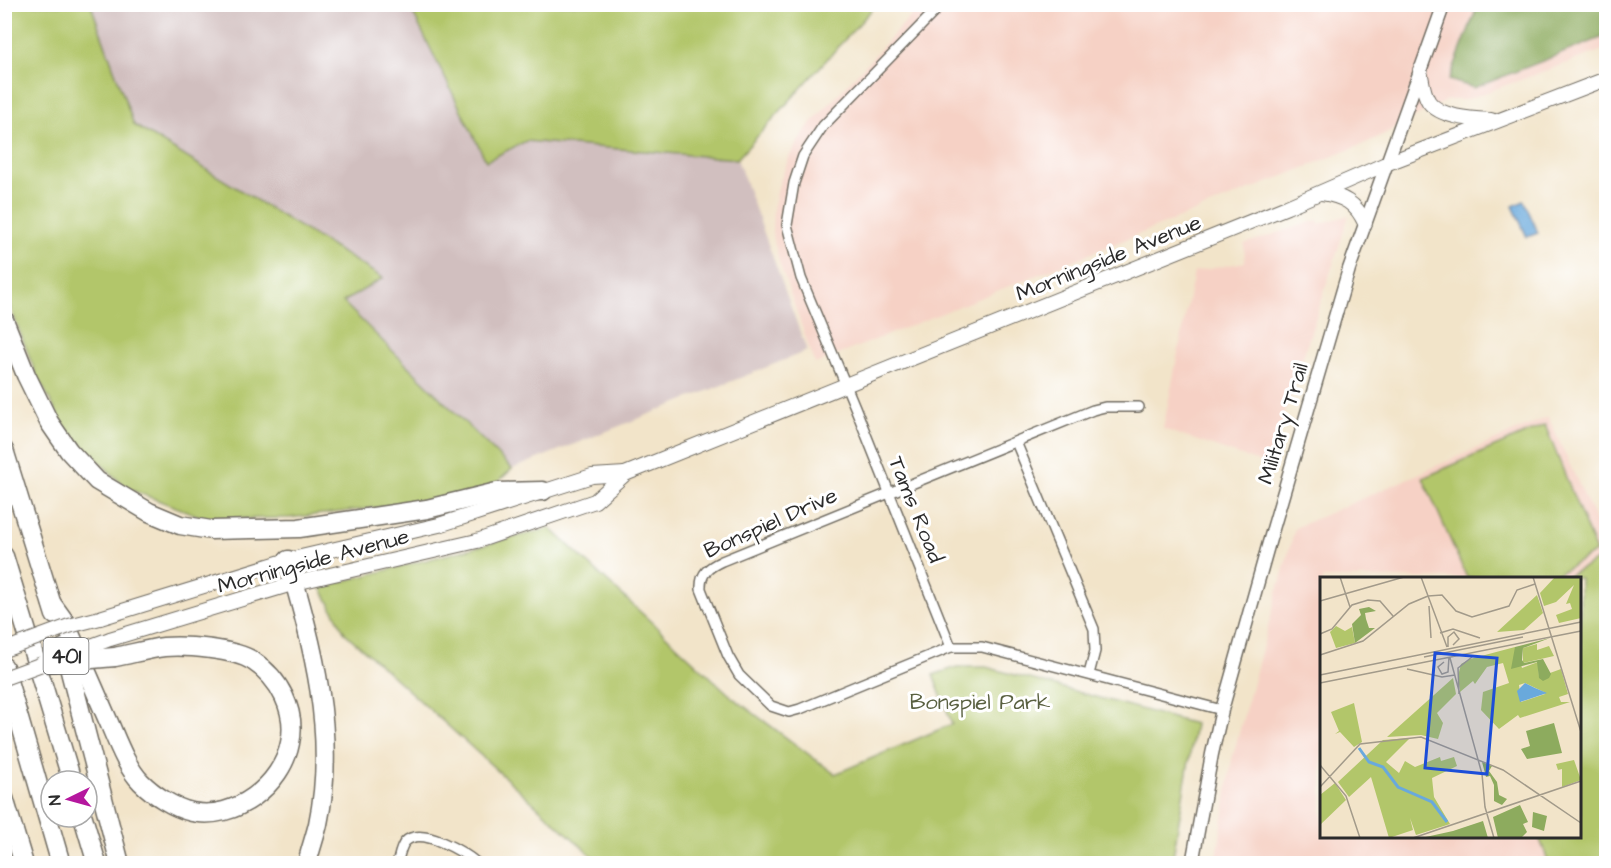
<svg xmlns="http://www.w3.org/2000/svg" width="1611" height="868" font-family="'Architects Daughter',sans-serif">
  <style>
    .built { fill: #f6d1c5 }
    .industrial { fill: #d1bfbf }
    .green { fill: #b2c66a; stroke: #6e784a; stroke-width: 1.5 }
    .forest { fill: #8dab5e; stroke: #5c6b44; stroke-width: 1.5 }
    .water { fill: #69a9dc; stroke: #4a6a84; stroke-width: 1.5 }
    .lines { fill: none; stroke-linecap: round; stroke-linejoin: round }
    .minor-casing { stroke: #716c62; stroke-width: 12 }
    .tertiary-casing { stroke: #716c62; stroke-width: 15 }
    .secondary-casing { stroke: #716c62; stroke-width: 16 }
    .motorway-casing { stroke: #716c62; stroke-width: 21 }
    .minor { stroke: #fff; stroke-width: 9 }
    .tertiary { stroke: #fff; stroke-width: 12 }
    .secondary { stroke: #fff; stroke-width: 14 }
    .motorway { stroke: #fff; stroke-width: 18 }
    .secondary-bridge-casing { stroke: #716c62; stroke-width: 16; stroke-linecap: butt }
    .motorway-bridge-casing { stroke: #716c62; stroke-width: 21; stroke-linecap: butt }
    .secondary-bridge { stroke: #fff; stroke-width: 14 }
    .motorway-bridge { stroke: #fff; stroke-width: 18 }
    .labels { text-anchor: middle; stroke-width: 6; stroke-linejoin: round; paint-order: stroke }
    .shield { fill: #fff; stroke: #6b6b6b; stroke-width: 1.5 }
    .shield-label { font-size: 21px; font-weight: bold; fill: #2b2b2b }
    .street-label { font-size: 22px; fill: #2b2b2b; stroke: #fff }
    .park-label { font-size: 22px; fill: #5a6141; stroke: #fff }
    .inset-river { fill: none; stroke: #69a9dc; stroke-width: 3 }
    .inset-road { fill: none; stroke: #a29a8a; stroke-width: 1.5 }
    .view { fill: #1d4ed8; fill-opacity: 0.15; stroke: #1d4ed8; stroke-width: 3 }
    .inset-edge { fill: none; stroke: #2b2b2b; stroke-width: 3 }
  </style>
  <rect width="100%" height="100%" fill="#fff"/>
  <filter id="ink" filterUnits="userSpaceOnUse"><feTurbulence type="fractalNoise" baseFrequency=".0167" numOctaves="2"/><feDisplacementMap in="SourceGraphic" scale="12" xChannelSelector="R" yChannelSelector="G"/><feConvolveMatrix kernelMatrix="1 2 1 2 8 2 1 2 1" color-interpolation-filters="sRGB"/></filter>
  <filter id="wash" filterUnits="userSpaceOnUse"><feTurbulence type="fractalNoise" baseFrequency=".008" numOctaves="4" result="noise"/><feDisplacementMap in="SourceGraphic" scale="24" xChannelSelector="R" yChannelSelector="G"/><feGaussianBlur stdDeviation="1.35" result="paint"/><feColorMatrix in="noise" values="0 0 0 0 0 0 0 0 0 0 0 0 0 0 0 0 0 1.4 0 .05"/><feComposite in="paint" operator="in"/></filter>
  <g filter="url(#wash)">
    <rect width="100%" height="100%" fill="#f2e4c9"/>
    <g class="built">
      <path d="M921,5h685v44l-141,51h-18l-76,41 -556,223 -35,-99 -8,-32 1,-25 6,-24 11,-29 17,-27z"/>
      <path d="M1349,215l-81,250 -105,-36 31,-157 51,-10 -1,-18 74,-24 1,4z"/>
      <path d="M1548,417l50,109 8,29 -42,23h-242v258l217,1 10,26 -333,1 16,-105 63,-231z"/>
    </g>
    <path class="industrial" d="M91,5h318l77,156 40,-20 211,18 70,192 -295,118 -169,-168 40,-23 -249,-153z"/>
    <g class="green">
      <path d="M5,5h86l43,120 249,153 -40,24 169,167 -23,21 -64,12 -136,16 -82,1 -81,-31 -61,-60 -29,-54 -31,-80z"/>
      <path d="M409,5h467l-139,154 -211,-18 -40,20z"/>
      <path d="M1545,425l51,127 -46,26h-83l-44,-100z"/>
      <path d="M1606,523v340h-57l-10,-26 41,-1v-258h-16l42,-23 -8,-29z"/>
      <path d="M550,528l182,169 103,77 117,-50 -19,-49 24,-8h29l209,57 -23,139h-572l-255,-230 -24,-46z"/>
    </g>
    <path class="forest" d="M1478,5h128v31l-132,52 -25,-8z"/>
    <path class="water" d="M1524,201l14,32 -11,4 -14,-31z"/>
  </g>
  <g filter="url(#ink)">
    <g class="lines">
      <g class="minor-casing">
        <g id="minor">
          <path d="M942,4l-119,122 -20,30 -9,27 -7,42 14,53 54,129 96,240"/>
          <path d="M1139,407h-34l-12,3 -371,151c-13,6 -22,12 -21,28l27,67 11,19 32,31 18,6 11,-3 151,-62h31l240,63"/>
          <path d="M1016,442l78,187 1,22 -6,23"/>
          <path d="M397,864c2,-7 4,-18 8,-22 16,-17 60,11 73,22"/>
        </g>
      </g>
      <g class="tertiary-casing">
        <path id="tertiary" d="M1192,864l20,-110 10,-44 46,-164 81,-277 95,-265"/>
      </g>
      <g class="secondary-casing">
        <g id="secondary">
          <path d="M1420,70c2,10 3,23 9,32 12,16 44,17 62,18"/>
          <path d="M1322,193c21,3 34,10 43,30"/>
          <path d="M100,618l188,-58 151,-35 153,-49 33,-2"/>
          <path d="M110,639l185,-56 182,-42 118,-40 30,-27 662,-267 101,-44 218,-84"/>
        </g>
      </g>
      <g class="motorway-casing">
        <g id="motorway">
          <path d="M4,320l22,55 23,47 20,29 28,30 52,31 31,13 31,5 88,-2 128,-19 70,-17 46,-1"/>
          <path d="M4,450l51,165"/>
          <path d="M4,556l68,225"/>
          <path d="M288,560c25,86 49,174 30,264 -3,13 -8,26 -11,40"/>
          <path d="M52,604l13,18c14,32 28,64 42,96 9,20 19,49 34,64 13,13 33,26 51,30 43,9 90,-27 98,-69 7,-32 -11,-65 -37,-82 -18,-12 -68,-16 -89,-14 -16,2 -33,7 -49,10"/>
          <path d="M64,648l56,216"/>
          <path d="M4,667l57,197"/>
          <path d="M4,798l20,66"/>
          <path d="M83,817l14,47"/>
        </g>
      </g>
      <use href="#minor" class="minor"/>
      <use href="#tertiary" class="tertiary"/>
      <use href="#secondary" class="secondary"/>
      <use href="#motorway" class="motorway"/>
      <g class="secondary-bridge-casing">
        <g id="secondary-bridge">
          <path d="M4,650l65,-24 31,-8"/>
          <path d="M4,678l106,-39"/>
        </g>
      </g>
      <g class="motorway-bridge-casing">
        <path id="motorway-bridge" d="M45,663l70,-6"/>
      </g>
      <use href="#secondary-bridge" class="secondary-bridge"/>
      <use href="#motorway-bridge" class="motorway-bridge"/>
    </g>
  </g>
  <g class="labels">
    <rect class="shield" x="43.5" y="638" width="45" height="36" rx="4.5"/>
    <g class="shield-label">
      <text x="66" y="663">401</text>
    </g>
    <g class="street-label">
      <text transform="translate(1108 257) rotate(-22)" y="8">Morningside Avenue</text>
      <text transform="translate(1282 423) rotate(-73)" y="8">Military Trail</text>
      <text transform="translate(917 509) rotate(68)" y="8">Tams Road</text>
      <text transform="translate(770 522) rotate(-24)" y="8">Bonspiel Drive</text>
      <text transform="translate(313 560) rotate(-15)" y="8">Morningside Avenue</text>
    </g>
    <g class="park-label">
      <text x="980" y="709">Bonspiel Park</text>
    </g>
  </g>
  <g transform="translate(1320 577)">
    <rect width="261" height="261" fill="#f2e4c9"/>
    <path d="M235,0h26v41l-22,5 -3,-8 16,-6 -2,-6 -4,1 8,-19 -18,17 -12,4 -4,-13zM217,18l6,18 -19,17 -27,2zM16,49l9,5 7,-4 3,16 -19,5 -6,-16zM217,67v6l12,-4 5,10 -31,7v-15zM195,70l7,21 16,-6 1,15 22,-8 7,25 -9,3 2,5h9l-50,16 -2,-3 -19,14 -18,-19 2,-18 26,-9 -6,-20 -16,4 -12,17 -2,-3 -13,11 -2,-16 3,-12 9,-5zM205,106l19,9 1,2 -24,8 -2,-17zM133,101l3,16 -19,19 6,10 -5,16 -17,-4 -34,2zM34,126l8,39 -8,5 -14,-15 -5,2 4,-3 -8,-19zM90,161l-24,24 13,11 6,-12 10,6 25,-10 1,4 13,-4 3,9 -25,12 2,19 16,27 -34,11 -6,-17 3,12 -24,8 -18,-61 -22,20 -11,-15 45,-42zM254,183l7,20 -19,7v-18l-4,1 -2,-6zM15,206l11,17 -26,25v-30z" fill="#b2c66a" fill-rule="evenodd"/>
    <path d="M49,30l7,4 -11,2 1,6 3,9h6l-20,15 -3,-19 9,-9 -2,-6zM230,61l-27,10 -1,12 2,3 19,-4 8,15 -2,4 -6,3 -4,-3 -2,-16 -26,7 4,-22zM234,146l8,30 -35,6 -6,-10 9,-3 -4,-15zM162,185l10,4 -3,5 8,11 2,13 8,4 -5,6 -8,-4v-16l-4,-9 -4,1zM200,228l8,17 -5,2 4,8 -6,6h-23l-5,-21zM213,235l14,4 -3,15 -12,-4zM163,244l5,17h-67l32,-7z" fill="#8dab5e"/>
    <path d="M205,106l10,5 12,5 -27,9 -3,-11z" fill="#69a9dc"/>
    <path class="inset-river" d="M39,171l10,14 14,5 15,20 34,15 15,20"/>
    <path class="inset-road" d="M20,0l10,30M101,0l26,70M213,0l48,155M108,19l14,-1 14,16 16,6 37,-11 8,-16 18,-6M0,24l84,-24M109,29l2,32M120,56l13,-4 27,9M0,57l12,-5 20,-24 16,-5 12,1 13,15M128,70v-10l6,-5 5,7 -6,6M0,78l43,-14 46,-37 19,-8M104,80l99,-20M130,81l32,116 3,33 9,31M124,85l-6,5 4,7 6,-2 1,-15M87,92l35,8 13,-2M0,98l261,-53M0,106l261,-52M139,117l-1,-26 14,-11M0,188l26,31 14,42M0,210l40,-43 61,-7 82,33 78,53M93,261l168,-57"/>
    <path class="view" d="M115,76l62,5 -10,116 -62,-6z"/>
    <rect width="261" height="261" class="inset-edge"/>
  </g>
  <rect width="1611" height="868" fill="none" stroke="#fff" stroke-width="24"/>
  <g transform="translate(69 799) rotate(265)"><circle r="28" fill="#ffffff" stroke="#aaaaaa" stroke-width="1.5"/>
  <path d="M0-4.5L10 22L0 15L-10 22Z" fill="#b5179e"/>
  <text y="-9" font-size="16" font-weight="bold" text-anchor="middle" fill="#2b2b2b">N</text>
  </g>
</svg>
